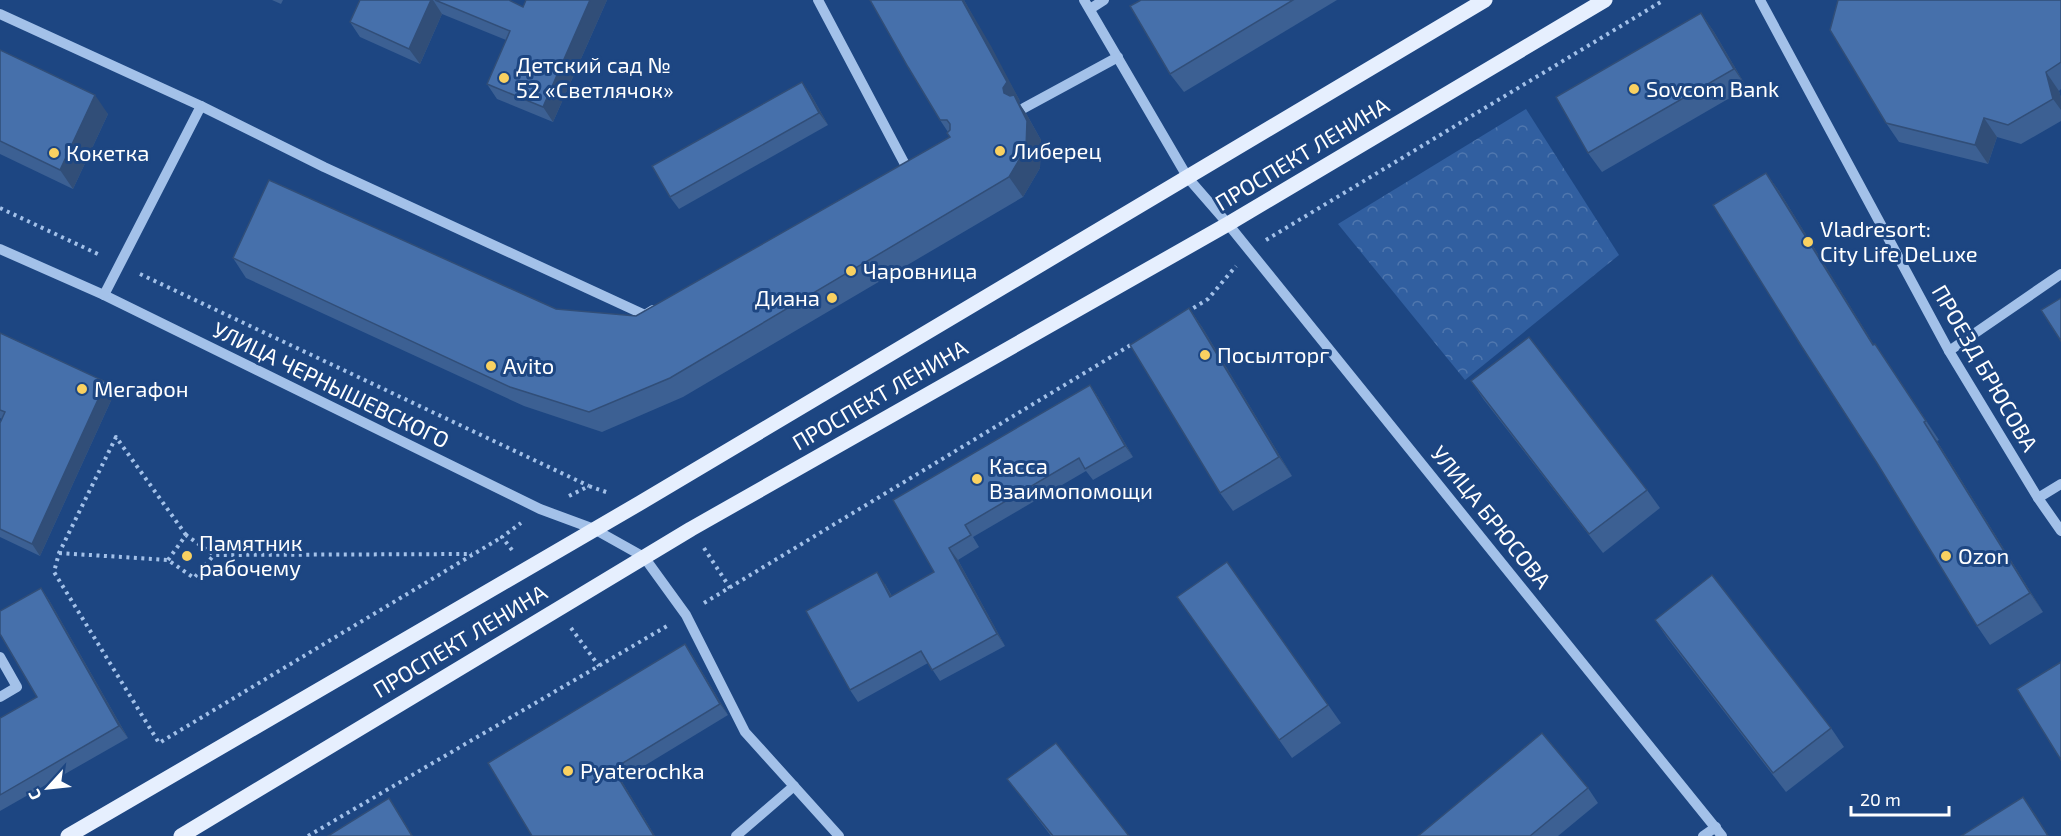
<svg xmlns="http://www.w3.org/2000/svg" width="2061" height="836" font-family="'Exo 2',sans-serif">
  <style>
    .park { fill: url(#park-crowns) }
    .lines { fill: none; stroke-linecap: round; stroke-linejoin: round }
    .path { stroke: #a3c1e9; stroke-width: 4; stroke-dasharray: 3 4.5; stroke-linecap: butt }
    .minor { stroke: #a3c1e9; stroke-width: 10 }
    .major { stroke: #e6effe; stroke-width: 15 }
    .wall { fill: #3c6093 }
    .shaded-wall { fill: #314e78 }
    .building { fill: #4670ab; stroke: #314e78; stroke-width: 1.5 }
    .poi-dot { fill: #f9d161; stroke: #1d4682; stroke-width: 2 }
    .labels { text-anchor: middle; stroke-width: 6; stroke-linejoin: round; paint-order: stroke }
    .poi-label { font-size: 22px; fill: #fff; stroke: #1d4682; text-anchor: start }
    .street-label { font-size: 22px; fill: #fff; stroke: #1d4682 }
  </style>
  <defs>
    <pattern id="park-crowns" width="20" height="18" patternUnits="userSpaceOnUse" patternTransform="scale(1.5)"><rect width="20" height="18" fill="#315fa0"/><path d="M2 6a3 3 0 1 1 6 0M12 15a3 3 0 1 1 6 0" fill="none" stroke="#5077ae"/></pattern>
  </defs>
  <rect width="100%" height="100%" fill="#1d4682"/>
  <path class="park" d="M1526,109l93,146 -154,125 -127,-156z"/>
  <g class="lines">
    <g class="path">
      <path d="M0,208l100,47"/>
      <path d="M1266,240l398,-240"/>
      <path d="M140,274l449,212"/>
      <path d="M1187,312l21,-13 28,-33"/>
      <path d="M569,496l20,-10 20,7"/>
      <path d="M186,535l-70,-98 -57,116 -5,19 105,171 343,-206"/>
      <path d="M704,548l26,40"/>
      <path d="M512,550l-10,-13 19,-14"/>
      <path d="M59,553l109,7 26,18 20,-23"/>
      <path d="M168,560l18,-25 28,20 258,-1"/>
      <path d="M704,603l430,-260"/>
      <path d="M571,628l28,38"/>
      <path d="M308,836l359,-210"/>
    </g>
    <g class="minor">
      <path d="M818,0l91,172 -2,2"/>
      <path d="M1084,0l104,178 40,46 494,612"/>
      <path d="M1760,0l189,351 89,147 23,33"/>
      <path d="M1090,9l14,-9"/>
      <path d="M0,14l201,92"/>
      <path d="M1024,108l94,-51"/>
      <path d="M0,249l104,46 436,214 54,20 50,28 42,58 59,117 94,104"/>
      <path d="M104,295l97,-189 123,61 321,148 8,-5"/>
      <path d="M1949,351l112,-77"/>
      <path d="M2038,498l23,-14"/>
      <path d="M0,657l17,30 -17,10"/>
      <path d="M736,836l58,-50"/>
      <path d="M1703,836l13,-9"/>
    </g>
    <g class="major">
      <path d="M68,836l572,-333 845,-503"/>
      <path d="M181,836l510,-307 537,-305 377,-224"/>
    </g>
  </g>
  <g class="wall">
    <path d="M272,0h11l-2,4z"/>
    <path d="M360,0h149l14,7 3,-7h81l-54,122 -56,-23 -10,-15 19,-44 -64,-26 -22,50 -60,-27 -10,-15z"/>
    <path d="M870,0h94l56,101 -1,2 8,12 14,25 -1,28 -17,29 -340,200 -81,35 -78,-26 -278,-128 -13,-20 323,51 80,7 314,-179 -2,-5 -8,-12z"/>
    <path d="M1141,0h196l-153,92 -14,-18z"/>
    <path d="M2061,0v89l-2,2 2,7v23l-40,23 -24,-7 -9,27 -89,-22 -13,-19z"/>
    <path d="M1701,13l13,19 33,56 -145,84 -14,-19z"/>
    <path d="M0,50l108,64 -35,75 -73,-35z"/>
    <path d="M810,93l18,32 -149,84 -9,-12z"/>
    <path d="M1766,173l13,18 95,154 1,-1 13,19 51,77 -2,1 106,171 -53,33 -13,-19z"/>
    <path d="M1189,308l13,19 90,149 -59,35 -13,-18z"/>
    <path d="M0,333l114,61 -74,162 -40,-19v-114l2,-4 -2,-1z"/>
    <path d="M1471,381l176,109 13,18 -57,45 -119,-153z"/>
    <path d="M1090,385l8,12 35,60 -40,23 -7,-9 -113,66 6,10 -21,13 47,86 -65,35 -12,-18 -70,39 -8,-12 35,-106 7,12 42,-24 -41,-72z"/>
    <path d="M1227,562l114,161 -49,35 -115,-161z"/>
    <path d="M41,588l8,12 79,138 -128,73v-93l37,-21z"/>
    <path d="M1655,620l176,108 13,19 -58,45 -118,-153z"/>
    <path d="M685,644l7,11 36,60 -107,65 34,56h-123z"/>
    <path d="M1007,779l122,57h-78l-33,-43z"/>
    <path d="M1588,788l10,15 -40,33h-140z"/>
  </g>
  <g class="shaded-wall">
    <path d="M431,0h2l9,14 -22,50 -11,-15z"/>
    <path d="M590,0h17l-54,122 -10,-15z"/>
    <path d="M962,0h2l27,46 29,55 -1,2 8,12 14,25 -1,28 -17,29 -14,-20 -5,-84 -1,-5z"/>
    <path d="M1701,13l13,19 33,56 -13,-19z"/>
    <path d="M2046,72l13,19 2,7v12l-8,-11z"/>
    <path d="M802,82l8,11 18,32 -9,-12z"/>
    <path d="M95,95l13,19 -35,75 -13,-19z"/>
    <path d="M1984,118l13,19 -9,27 -13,-19z"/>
    <path d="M1766,173l13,18 107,173 -13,-19z"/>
    <path d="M1189,308l13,19 90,149 -13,-19z"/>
    <path d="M1875,344l13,19 51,77 -13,-19z"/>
    <path d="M106,382l8,12 -74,162 -8,-12z"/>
    <path d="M1090,385l8,12 35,60 -8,-11z"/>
    <path d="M1924,422l13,19 106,171 -13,-19z"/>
    <path d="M949,548l9,12 47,86 -8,-12z"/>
    <path d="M877,572l8,12 13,24 -8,-11z"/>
    <path d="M41,588l8,12 79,138 -9,-12z"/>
    <path d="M685,644l7,11 36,60 -8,-11z"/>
    <path d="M613,769l8,11 34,56h-1z"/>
    <path d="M2023,797l13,18 13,21h-1z"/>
    <path d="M389,798l8,12 16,26h-1z"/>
  </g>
  <g class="building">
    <path d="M360,0h71l-22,49 -59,-27z"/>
    <path d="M435,0h74l14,7 3,-7h64l-47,107 -56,-23 23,-53z"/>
    <path d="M870,0h92l45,82 -4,6 1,5 6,3 4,-1 13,26 -1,27 -17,29 -339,201 -81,34 -79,-25 -277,-129 36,-78 287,129 80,7 314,-179 -3,-4 3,-3v-6l-3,-4h-7l-32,-53z"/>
    <path d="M1141,0h152l-123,74 -40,-68z"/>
    <path d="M1838,0h223v62l-15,10 7,27 -45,26 -24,-7 -9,27 -89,-22 -56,-93z"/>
    <path d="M1701,13l33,56 -146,84 -32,-56z"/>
    <path d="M0,50l95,45 -35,75 -60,-29z"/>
    <path d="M802,82l17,31 -149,84 -18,-31z"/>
    <path d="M1766,173l107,172 2,-1 51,77 -2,1 106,171 -53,33 -100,-163 -75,-116 -89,-142z"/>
    <path d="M2061,298v43l-20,-31z"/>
    <path d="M1189,308l90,149 -59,36 -90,-148z"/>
    <path d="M0,333l106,49 -74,162 -32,-15v-106l5,-11 -5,-2z"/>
    <path d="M1529,337l118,153 -58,44 -118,-153z"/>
    <path d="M1090,385l35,61 -40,23 -6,-11 -114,67 6,10 -22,13 48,86 -65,36 -11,-19 -71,39 -44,-79 71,-39 13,25 44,-25 -41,-72z"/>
    <path d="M1227,562l101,143 -49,35 -102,-143z"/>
    <path d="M1712,575l119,153 -58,45 -118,-153z"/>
    <path d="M41,588l78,138 -119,69v-77l37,-21 -37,-63v-23z"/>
    <path d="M685,644l35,60 -107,65 41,67h-122l-44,-73z"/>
    <path d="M2061,662v98l-44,-71z"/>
    <path d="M1542,733l46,55 -58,48h-112z"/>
    <path d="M1056,743l73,93h-76l-46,-57z"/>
    <path d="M2023,797l25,39h-87z"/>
    <path d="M389,798l23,38h-84z"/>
  </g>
  <g class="poi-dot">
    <circle cx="504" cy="78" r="6"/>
    <circle cx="1634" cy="89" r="6"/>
    <circle cx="1000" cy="151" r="6"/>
    <circle cx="54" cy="153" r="6"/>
    <circle cx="1808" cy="242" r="6"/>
    <circle cx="851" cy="271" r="6"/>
    <circle cx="832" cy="298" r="6"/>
    <circle cx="1205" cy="355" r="6"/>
    <circle cx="491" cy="366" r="6"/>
    <circle cx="82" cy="389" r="6"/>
    <circle cx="977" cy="479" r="6"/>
    <circle cx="187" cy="556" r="6"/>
    <circle cx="1946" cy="556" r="6"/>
    <circle cx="568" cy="771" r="6"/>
  </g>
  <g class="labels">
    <g class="poi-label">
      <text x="516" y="73">Детский сад №<tspan x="516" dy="25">52 «Светлячок»</tspan></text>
      <text x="1646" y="97">Sovcom Bank</text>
      <text x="1012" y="159">Либерец</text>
      <text x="66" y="161">Кокетка</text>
      <text x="1820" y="237">Vladresort:<tspan x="1820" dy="25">City Life DeLuxe</tspan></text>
      <text x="863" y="279">Чаровница</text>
      <text x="820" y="306" text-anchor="end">Диана</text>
      <text x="1217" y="363">Посылторг</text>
      <text x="503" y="374">Avito</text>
      <text x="94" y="397">Мегафон</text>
      <text x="989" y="474">Касса<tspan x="989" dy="25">Взаимопомощи</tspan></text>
      <text x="199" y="551">Памятник<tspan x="199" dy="25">рабочему</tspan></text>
      <text x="1958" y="564">Ozon</text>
      <text x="580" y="779">Pyaterochka</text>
    </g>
    <g class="street-label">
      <text transform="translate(1302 154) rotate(-31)" y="8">ПРОСПЕКТ ЛЕНИНА</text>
      <text transform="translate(1985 368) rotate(60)" y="8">ПРОЕЗД БРЮСОВА</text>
      <text transform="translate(331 385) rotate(26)" y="8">УЛИЦА ЧЕРНЫШЕВСКОГО</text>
      <text transform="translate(880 395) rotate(-30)" y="8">ПРОСПЕКТ ЛЕНИНА</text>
      <text transform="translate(1491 517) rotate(51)" y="8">УЛИЦА БРЮСОВА</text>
      <text transform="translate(460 641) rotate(-31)" y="8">ПРОСПЕКТ ЛЕНИНА</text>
    </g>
  </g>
  <g transform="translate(48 788) rotate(243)" stroke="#1d4682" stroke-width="4.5" paint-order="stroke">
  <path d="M0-4.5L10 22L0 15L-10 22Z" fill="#ffffff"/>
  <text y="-9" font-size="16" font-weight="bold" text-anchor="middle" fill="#ffffff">С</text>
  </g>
  <path d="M1851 806v9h98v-9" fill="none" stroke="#ffffff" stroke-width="3"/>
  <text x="1860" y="806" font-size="18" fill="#ffffff" stroke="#1d4682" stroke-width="4.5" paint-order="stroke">20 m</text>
</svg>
